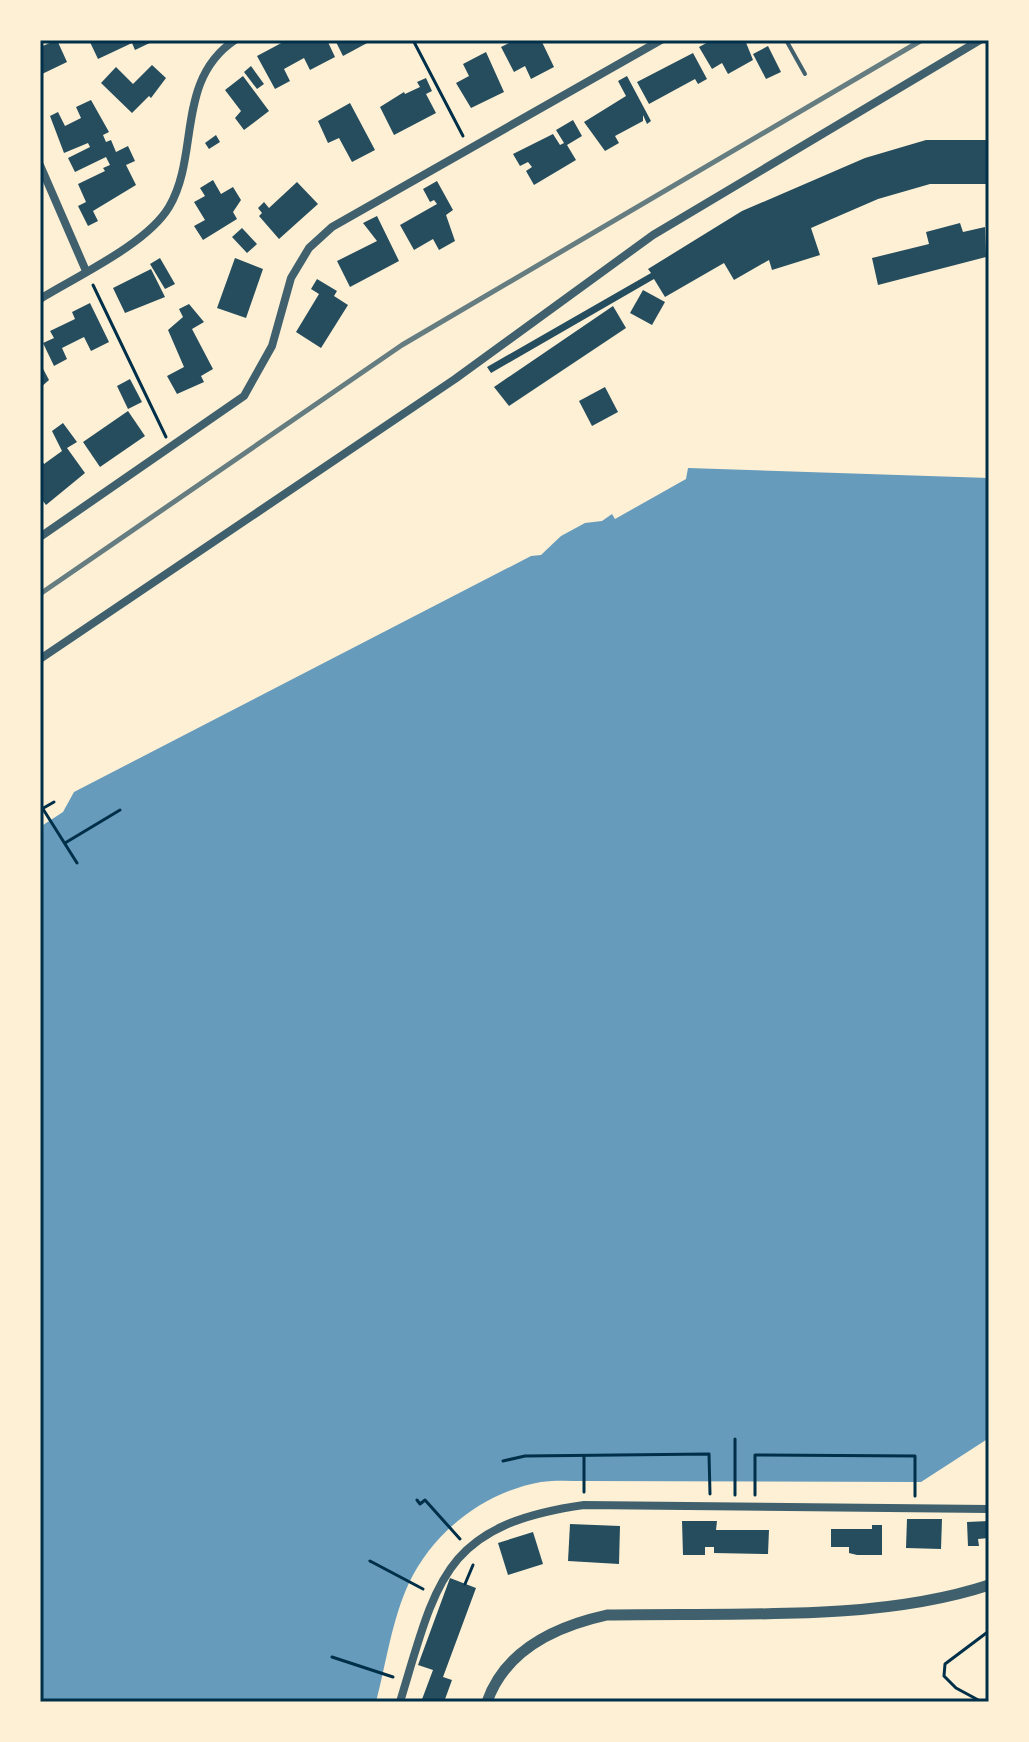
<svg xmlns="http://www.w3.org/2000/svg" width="1029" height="1742" font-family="'IBM Plex Sans',sans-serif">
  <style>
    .water { fill: #669bbc }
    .building { fill: #264d5e }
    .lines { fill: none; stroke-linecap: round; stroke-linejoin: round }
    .path { stroke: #003049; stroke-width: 3 }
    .service { stroke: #3f606c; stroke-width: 4 }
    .minor { stroke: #3f606c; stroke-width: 8 }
    .tertiary { stroke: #3f606c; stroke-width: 11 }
    .rail { stroke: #657d81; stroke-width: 5 }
    .neatline { fill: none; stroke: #003049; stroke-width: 3 }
  </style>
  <rect width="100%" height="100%" fill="#fdf0d5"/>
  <path class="water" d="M688,468l301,10v960l-68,44 -337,-1c-14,0 -29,-1 -43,1 -57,10 -108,50 -132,101 -17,36 -23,81 -33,119h-336v-875l23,-15 11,-20 457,-236 10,-1 20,-19 24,-13 17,-2 10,-7 3,5 71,-40z"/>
  <g class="building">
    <path d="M57,40l10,22 -27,13v-28z"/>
    <path d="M89,40h67l-21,10 -3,-7 -34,16z"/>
    <path d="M287,40h40l8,17 -25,13 -6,-12 -20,11 6,12 -15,8 -18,-33z"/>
    <path d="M335,40h33l1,2 -26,14z"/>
    <path d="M515,40h26l13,27 -23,12 -6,-13 -11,6 -13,-25z"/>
    <path d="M712,40h33l8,20 -25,14 -6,-11 -10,6 -13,-22z"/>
    <path d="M768,46l13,26 -15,7 -13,-25z"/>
    <path d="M486,52l18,40 -33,16 -15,-25 13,-7 -6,-12z"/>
    <path d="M693,53l14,26 -9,5 -3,-5 -46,25 -12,-22z"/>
    <path d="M152,65l14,13 -15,20 -2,-2 -17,17 -31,-30 15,-16 17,17z"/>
    <path d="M251,66l13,18 -7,5 -13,-17z"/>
    <path d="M243,76l26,35 -25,19 -9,-12 6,-7 -16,-21z"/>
    <path d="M627,76l24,45 -4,3 -4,-9v6l-28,15 4,7 -14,8 -21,-29 42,-26 -8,-15z"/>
    <path d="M426,78l6,13 -6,3 10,19 -42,22 -14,-28 24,-15 1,2 15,-7 -3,-5z"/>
    <path d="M91,100l18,32 -6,3 3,7 5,-2 5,12 12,-6 7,15 -9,4 10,20 -43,26 5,10 -10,5 -10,-20 8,-4 -8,-18 27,-13 -2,-3 7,-3 -4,-8 -31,15 -7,-14 22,-11 -2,-4 -24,10 -14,-37 8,-4 7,14 16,-8 -5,-11z"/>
    <path d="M350,103l25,47 -23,12 -13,-24 -11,5 -10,-22z"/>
    <path d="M573,120l9,16 -15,9 9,15 -42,25 -8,-14 6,-4 -4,-5 -8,4 -7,-12 40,-20 7,11 4,-2 -8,-13z"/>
    <path d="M216,135l4,7 -11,7 -4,-6z"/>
    <path d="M926,140h62l1,58h-3v-14h-56l-52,15 -67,29 9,27 -48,15 -3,-10 -35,20 -10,-17 -59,34 -11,-18 -163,94 -4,-6 164,-94 -3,-4 94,-58 123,-53z"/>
    <path d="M213,180l8,14 12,-7 8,13 -8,12 4,7 -34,21 -9,-14 11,-6 -11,-18 11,-6 -5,-8z"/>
    <path d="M437,181l16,29 -7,5 9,26 -16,9 -6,-11 -19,11 -14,-25 37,-21 -3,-4 -4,2 -7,-13z"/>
    <path d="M297,182l21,22 -39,35 -20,-23 3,-3 -4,-5 6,-6 5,6z"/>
    <path d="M377,216l22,45 -49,26 -13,-26 40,-20 -14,-18z"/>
    <path d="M960,223l3,9 22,-5 1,30 -108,28 -6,-27 57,-14 -3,-12z"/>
    <path d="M242,228l15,16 -10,9 -15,-16z"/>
    <path d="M160,258l15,26 -10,5 -15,-25z"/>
    <path d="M235,258l28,11 -17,49 -29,-10z"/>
    <path d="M151,269l14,28 -40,16 -12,-25z"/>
    <path d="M317,279l20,12 -3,5 14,9 -27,43 -25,-16 23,-38 -8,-5z"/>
    <path d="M643,290l22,12 -13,23 -22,-12z"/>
    <path d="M90,303l19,39 -18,9 -7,-14 -22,11 5,11 -13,7 -11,-23 11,-5 -4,-7 25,-12 -3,-7z"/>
    <path d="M189,304l15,18 -12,7 21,40 -12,7 3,6 -27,12 -10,-18 17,-9 -16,-37 15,-13 -4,-8z"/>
    <path d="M613,306l13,22 -117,78 -15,-19z"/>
    <path d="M40,363l9,17 -9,8z"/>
    <path d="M130,379l12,23 -14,7 -11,-23z"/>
    <path d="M605,387l13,25 -26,14 -13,-25z"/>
    <path d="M128,411l17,25 -45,31 -17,-25z"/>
    <path d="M63,423l14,19 -10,6 18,25 -39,32 -3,-4 -3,2v-45l4,6 18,-13 -10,-20z"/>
    <path d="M907,1519h35l-1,30 -35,-1z"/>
    <path d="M682,1521h35l-1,9h53l-1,24 -54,-1v-6h-9v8h-22z"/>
    <path d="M989,1521v17l-11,1 1,7h-11l-1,-24z"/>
    <path d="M570,1524l50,2 -1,38 -51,-3z"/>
    <path d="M872,1525h10v30h-25l-8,-2v-6h-18v-18h41z"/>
    <path d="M533,1532l10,32 -35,11 -10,-32z"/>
    <path d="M450,1578l26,10 -33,89 9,3 -8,22h-23l12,-32 -15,-5z"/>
  </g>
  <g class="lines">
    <g class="path">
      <path d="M413,40l50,96"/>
      <path d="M93,285l73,152"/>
      <path d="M43,809l34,54"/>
      <path d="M40,810l14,-8"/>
      <path d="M65,843l55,-33"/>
      <path d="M584,1456v36"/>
      <path d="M503,1461l22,-5 184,-2 1,40"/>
      <path d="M735,1495v-56"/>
      <path d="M755,1495v-40l160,1v40"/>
      <path d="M417,1500l3,4 5,-4 35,39"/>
      <path d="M370,1561l53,28"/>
      <path d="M465,1584l8,-19"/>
      <path d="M332,1657l61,20"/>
      <path d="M982,1702l-26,-14 -12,-12 1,-12 44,-33"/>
    </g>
    <path class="service" d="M786,40l19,34"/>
    <g class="minor">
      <path d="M40,165l46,106"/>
      <path d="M40,299c37,-23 107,-55 129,-92 31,-52 6,-127 66,-167"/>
      <path d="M40,537l204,-141 28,-50 19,-68 18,-30 23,-21 329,-187"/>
      <path d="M40,659l415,-280 198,-144 327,-195"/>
      <path d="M400,1702c37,-122 43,-177 184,-197l405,4"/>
    </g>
    <path class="tertiary" d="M487,1702c18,-52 70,-76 120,-87 121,-3 267,8 382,-30"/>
    <path class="rail" d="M40,594l362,-249 520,-305"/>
  </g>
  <rect width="1029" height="1742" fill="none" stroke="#fdf0d5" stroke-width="84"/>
  <rect x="42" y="42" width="945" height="1658" class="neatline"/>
</svg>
